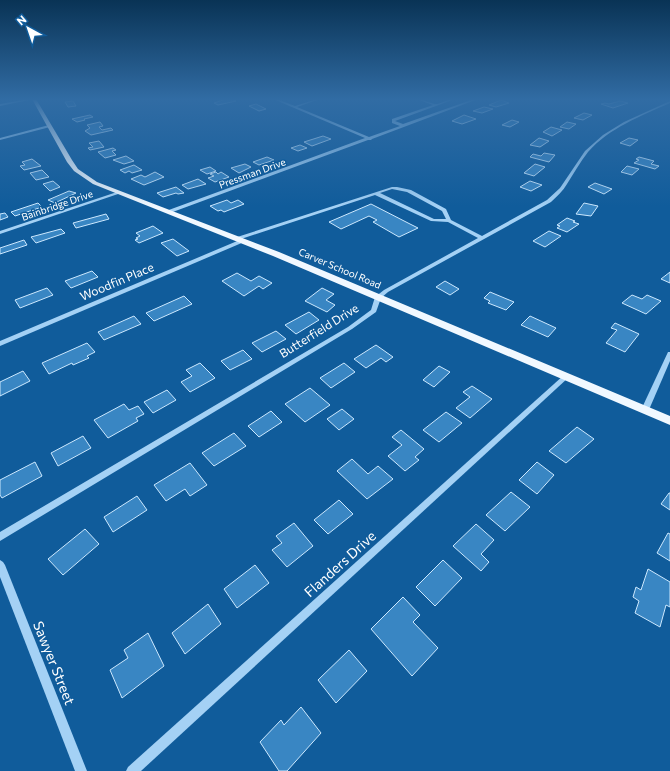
<svg xmlns="http://www.w3.org/2000/svg" width="670" height="771" font-family="Commissioner,sans-serif">
  <style>
    .building { fill: #3986c3; stroke: #cce8fe }
    .lines { fill: none; stroke-linecap: round; stroke-linejoin: round }
    .minor { fill: #a4d1f5; fill-rule: evenodd }
    .major { fill: #f1f8ff; fill-rule: evenodd }
    .labels { text-anchor: middle; stroke-width: 3; stroke-linejoin: round; paint-order: stroke }
    .far-street-label { font-size: 10px; fill: #fff; stroke: #105c9b }
    .street-label { font-size: 12px; fill: #fff; stroke: #105c9b }
    .near-street-label { font-size: 14px; fill: #fff; stroke: #105c9b }
  </style>
  <rect width="100%" height="100%" fill="#105c9b"/>
  <g class="building">
    <path d="M219,99h12l5,2 -18,4 -4,-2 9,-3z"/>
    <path d="M501,100l8,3 -13,4 -7,-2z"/>
    <path d="M73,101l3,5 -8,1 -3,-5z"/>
    <path d="M620,101l8,2 -15,5 -12,-4 4,-1 4,1z"/>
    <path d="M256,104l10,5 -7,2 -10,-5z"/>
    <path d="M484,107l9,2 -11,4 -9,-2z"/>
    <path d="M584,113l8,2 -9,5 -9,-2z"/>
    <path d="M90,115l3,2 -9,2 1,1 -8,2 -5,-3z"/>
    <path d="M464,115l12,4 -14,5 -10,-3z"/>
    <path d="M512,120l7,2 -9,5 -8,-2z"/>
    <path d="M100,122l3,4 -4,1 3,3 9,-2 2,2 -22,5 -6,-4 5,-3 -3,-3z"/>
    <path d="M567,122l9,2 -7,5 -9,-2z"/>
    <path d="M551,127l11,3 -10,6 -9,-4z"/>
    <path d="M323,136l8,3 -19,7 -8,-4z"/>
    <path d="M539,138l10,3 -9,6 -10,-2z"/>
    <path d="M629,138l9,2 -8,6 -10,-3z"/>
    <path d="M99,141l5,6 -14,3 -2,-2 5,-1 -4,-4z"/>
    <path d="M300,145l7,3 -9,3 -7,-3z"/>
    <path d="M113,148l3,2 -4,1 4,4 -11,3 -7,-6z"/>
    <path d="M544,153l11,2 -6,7 -19,-5 3,-3 8,2z"/>
    <path d="M126,156l8,5 -10,3 -11,-4z"/>
    <path d="M267,157l7,3 -15,5 -6,-3z"/>
    <path d="M639,157l15,4 -3,3 8,2 -4,3 -21,-6 5,-3 -3,-1z"/>
    <path d="M32,159l9,7 -17,4 -4,-4 5,-1 -3,-3z"/>
    <path d="M245,164l6,3 -12,6 -8,-5z"/>
    <path d="M535,164l10,3 -11,9 -10,-3z"/>
    <path d="M134,165l8,5 -10,3 -3,-2 -4,2 -5,-3z"/>
    <path d="M627,166l12,3 -7,6 -11,-3z"/>
    <path d="M210,167l6,4 -9,3 -7,-4z"/>
    <path d="M42,170l7,7 -13,3 -6,-7z"/>
    <path d="M155,172l9,5 -20,8 -13,-6 10,-4 4,2z"/>
    <path d="M216,172l2,2 3,-2 8,5 -14,5 -7,-4 6,-2 -4,-2z"/>
    <path d="M198,179l8,5 -18,5 -6,-4z"/>
    <path d="M53,181l7,6 -10,4 -7,-7z"/>
    <path d="M530,181l12,4 -11,6 -11,-4z"/>
    <path d="M595,183l17,6 -8,5 -16,-7z"/>
    <path d="M176,187l8,6 -6,1 -2,-1 -13,4 -6,-4z"/>
    <path d="M69,191l7,2 -21,10 -7,-3z"/>
    <path d="M227,200l4,3 7,-3 6,4 -20,8 -3,-2 -3,1 -8,-5z"/>
    <path d="M38,203l4,4 -27,9 -4,-4z"/>
    <path d="M584,203l14,3 -7,10 -15,-2z"/>
    <path d="M371,204l39,20 8,4 -19,9 -26,-15 4,-2 -8,-4 -28,13 -12,-7z"/>
    <path d="M5,213l3,4 -8,3v-6z"/>
    <path d="M106,214l3,5 -33,9 -3,-5z"/>
    <path d="M567,218l8,3 -2,1 6,2 -12,8 -10,-4 3,-2 -3,-1z"/>
    <path d="M153,226l10,7 -24,10 -4,-3 3,-1 -2,-1 4,-2 -4,-3z"/>
    <path d="M61,229l4,4 -29,10 -5,-6z"/>
    <path d="M549,231l12,5 -16,11 -12,-6z"/>
    <path d="M173,239l16,12 -12,5 -16,-13z"/>
    <path d="M24,240l3,5 -27,9v-6z"/>
    <path d="M92,271l6,6 -27,11 -6,-7z"/>
    <path d="M670,272v11l-9,-4z"/>
    <path d="M237,273l14,8 8,-5 13,7 -9,6 -4,-3 -15,10 -22,-15z"/>
    <path d="M445,281l14,8 -9,6 -14,-8z"/>
    <path d="M47,288l6,7 -33,13 -5,-8z"/>
    <path d="M322,288l12,6 -8,6 9,5 -8,7 -22,-11z"/>
    <path d="M490,292l24,10 -8,8 -18,-7 2,-2 -6,-3z"/>
    <path d="M632,295l10,4 5,-4 14,6 -15,13 -24,-11z"/>
    <path d="M184,296l8,8 -38,17 -8,-8z"/>
    <path d="M309,312l10,8 -23,14 -11,-9z"/>
    <path d="M134,316l7,8 -37,16 -6,-8z"/>
    <path d="M530,316l26,12 -8,9 -27,-12z"/>
    <path d="M615,323l24,11 -14,18 -19,-9 11,-13 -6,-2z"/>
    <path d="M276,331l10,8 -24,13 -10,-9z"/>
    <path d="M87,343l8,9 -8,4 2,2 -16,7 -1,-2 -23,11 -7,-11z"/>
    <path d="M376,345l17,12 -7,5 -5,-4 -15,10 -12,-9z"/>
    <path d="M243,350l9,9 -22,11 -9,-9z"/>
    <path d="M200,363l15,15 -25,14 -9,-10 11,-6 -6,-6z"/>
    <path d="M344,363l11,9 -24,16 -11,-10z"/>
    <path d="M439,366l11,6 -16,15 -11,-7z"/>
    <path d="M23,371l7,10 -30,15v-14z"/>
    <path d="M472,386l20,13 -22,19 -14,-10 14,-11 -7,-5z"/>
    <path d="M310,388l20,17 -25,17 -20,-18z"/>
    <path d="M167,390l9,10 -23,13 -9,-11z"/>
    <path d="M124,404l5,6 9,-4 6,8 -8,4 2,3 -30,17 -14,-18z"/>
    <path d="M342,409l12,10 -15,11 -12,-11z"/>
    <path d="M271,411l11,11 -23,15 -11,-11z"/>
    <path d="M446,412l16,11 -23,19 -16,-12z"/>
    <path d="M577,427l17,12 -28,24 -17,-12z"/>
    <path d="M401,430l23,19 -9,8 4,3 -14,11 -17,-15 14,-11 -10,-8z"/>
    <path d="M234,433l12,13 -32,20 -12,-13z"/>
    <path d="M83,436l8,12 -33,18 -7,-13z"/>
    <path d="M352,459l16,15 10,-8 15,13 -26,20 -30,-28z"/>
    <path d="M35,462l7,14 -40,22 -2,-3v-15z"/>
    <path d="M537,462l17,13 -17,19 -18,-14z"/>
    <path d="M190,463l17,22 -17,11 -5,-7 -19,12 -12,-16z"/>
    <path d="M511,492l19,15 -25,24 -19,-16z"/>
    <path d="M669,493h1v17l-9,-6z"/>
    <path d="M137,496l10,14 -34,22 -9,-15z"/>
    <path d="M339,500l14,14 -25,20 -14,-14z"/>
    <path d="M294,523l19,23 -26,21 -15,-17 10,-7 -6,-7z"/>
    <path d="M476,524l18,16 -13,14 8,8 -8,9 -28,-25z"/>
    <path d="M85,529l14,15 -36,31 -15,-16z"/>
    <path d="M668,533l2,1v27l-13,-8z"/>
    <path d="M443,560l19,18 -27,28 -19,-19z"/>
    <path d="M255,565l14,18 -32,25 -13,-19z"/>
    <path d="M648,569l22,13v25l-4,-2 -6,22 -25,-14 4,-12 -6,-4 3,-10 5,3z"/>
    <path d="M403,597l17,18 -7,7 25,26 -26,28 -41,-47z"/>
    <path d="M208,604l13,20 -36,30 -13,-21z"/>
    <path d="M148,633l16,33 -42,32 -12,-28 18,-12 -4,-8z"/>
    <path d="M349,650l18,21 -31,32 -18,-23z"/>
    <path d="M301,707l20,26 -34,38h-8l-19,-29 21,-22 3,5z"/>
  </g>
  <g class="lines">
    <g class="minor">
      <path d="M29,99h5l-34,7v-2z"/>
      <path d="M273,99h4l18,7 22,-7h3l-23,8 72,30 31,-11 -8,-3v-4l41,-14 -17,-6c7,0 13,4 19,5 7,0 13,-6 20,-5l-60,22 8,3 71,-25h4l-106,40 -1,1h-3l-198,73h-4v-2l199,-73z"/>
      <path d="M670,101v2c-29,13 -61,25 -82,49 -8,10 -14,21 -21,32 -4,7 -10,12 -16,18l-163,90 -7,6 -5,14 -24,17 -352,212v-9l348,-205 23,-17 4,-13 9,-7 94,-52 -30,-16 -17,-1 -56,-26 -137,45h-4v-2l158,-51h5l14,3 35,19 5,11 31,16 65,-36 13,-12 25,-37 18,-16 21,-13zM392,189l15,3 35,19 4,8h-12l-54,-26z"/>
      <path d="M49,125l1,2 -50,13v-2z"/>
      <path d="M117,192l4,1 -121,41v-3z"/>
      <path d="M242,239l3,2 -1,1 -244,104v-5z"/>
      <path d="M668,352h2v9l-22,51h-6l-1,-2z"/>
      <path d="M564,375h4l1,2 -428,394h-15l2,-4z"/>
      <path d="M0,560l3,2 2,3 82,206h-12l-75,-194z"/>
    </g>
    <path class="major" d="M32,99h4l36,61 6,9 19,13 182,70 391,164v9l-397,-169 -180,-72 -19,-13 -7,-9z"/>
  </g>
  <linearGradient id="sky" x2="0" y2="1"><stop stop-color="#093355"/><stop offset="0.48" stop-color="#316ca4"/><stop offset="1" stop-color="#316ca4" stop-opacity="0"/></linearGradient>
  <rect width="670" height="207" fill="url(#sky)"/>
  <g class="labels">
    <g class="far-street-label">
      <text transform="translate(252 173) rotate(-20)" y="4">Pressman Drive</text>
      <text transform="translate(57 205) rotate(-19)" y="4">Bainbridge Drive</text>
      <text transform="translate(340 268) rotate(23)" y="4">Carver School Road</text>
    </g>
    <g class="street-label">
      <text transform="translate(117 282) rotate(-23)" y="4">Woodfin Place</text>
      <text transform="translate(319 331) rotate(-32)" y="4">Butterfield Drive</text>
    </g>
    <g class="near-street-label">
      <text transform="translate(340 564) rotate(-42)" y="5">Flanders Drive</text>
      <text transform="translate(54 663) rotate(68)" y="5">Sawyer Street</text>
    </g>
  </g>
  <g transform="translate(28 28) rotate(320)" stroke="#105c9b" stroke-width="3" paint-order="stroke">
  <path d="M0-3L7 15L0 10L-7 15Z" fill="#ffffff"/>
  <text y="-6" font-size="11" font-weight="bold" text-anchor="middle" fill="#ffffff">N</text>
  </g>
</svg>
